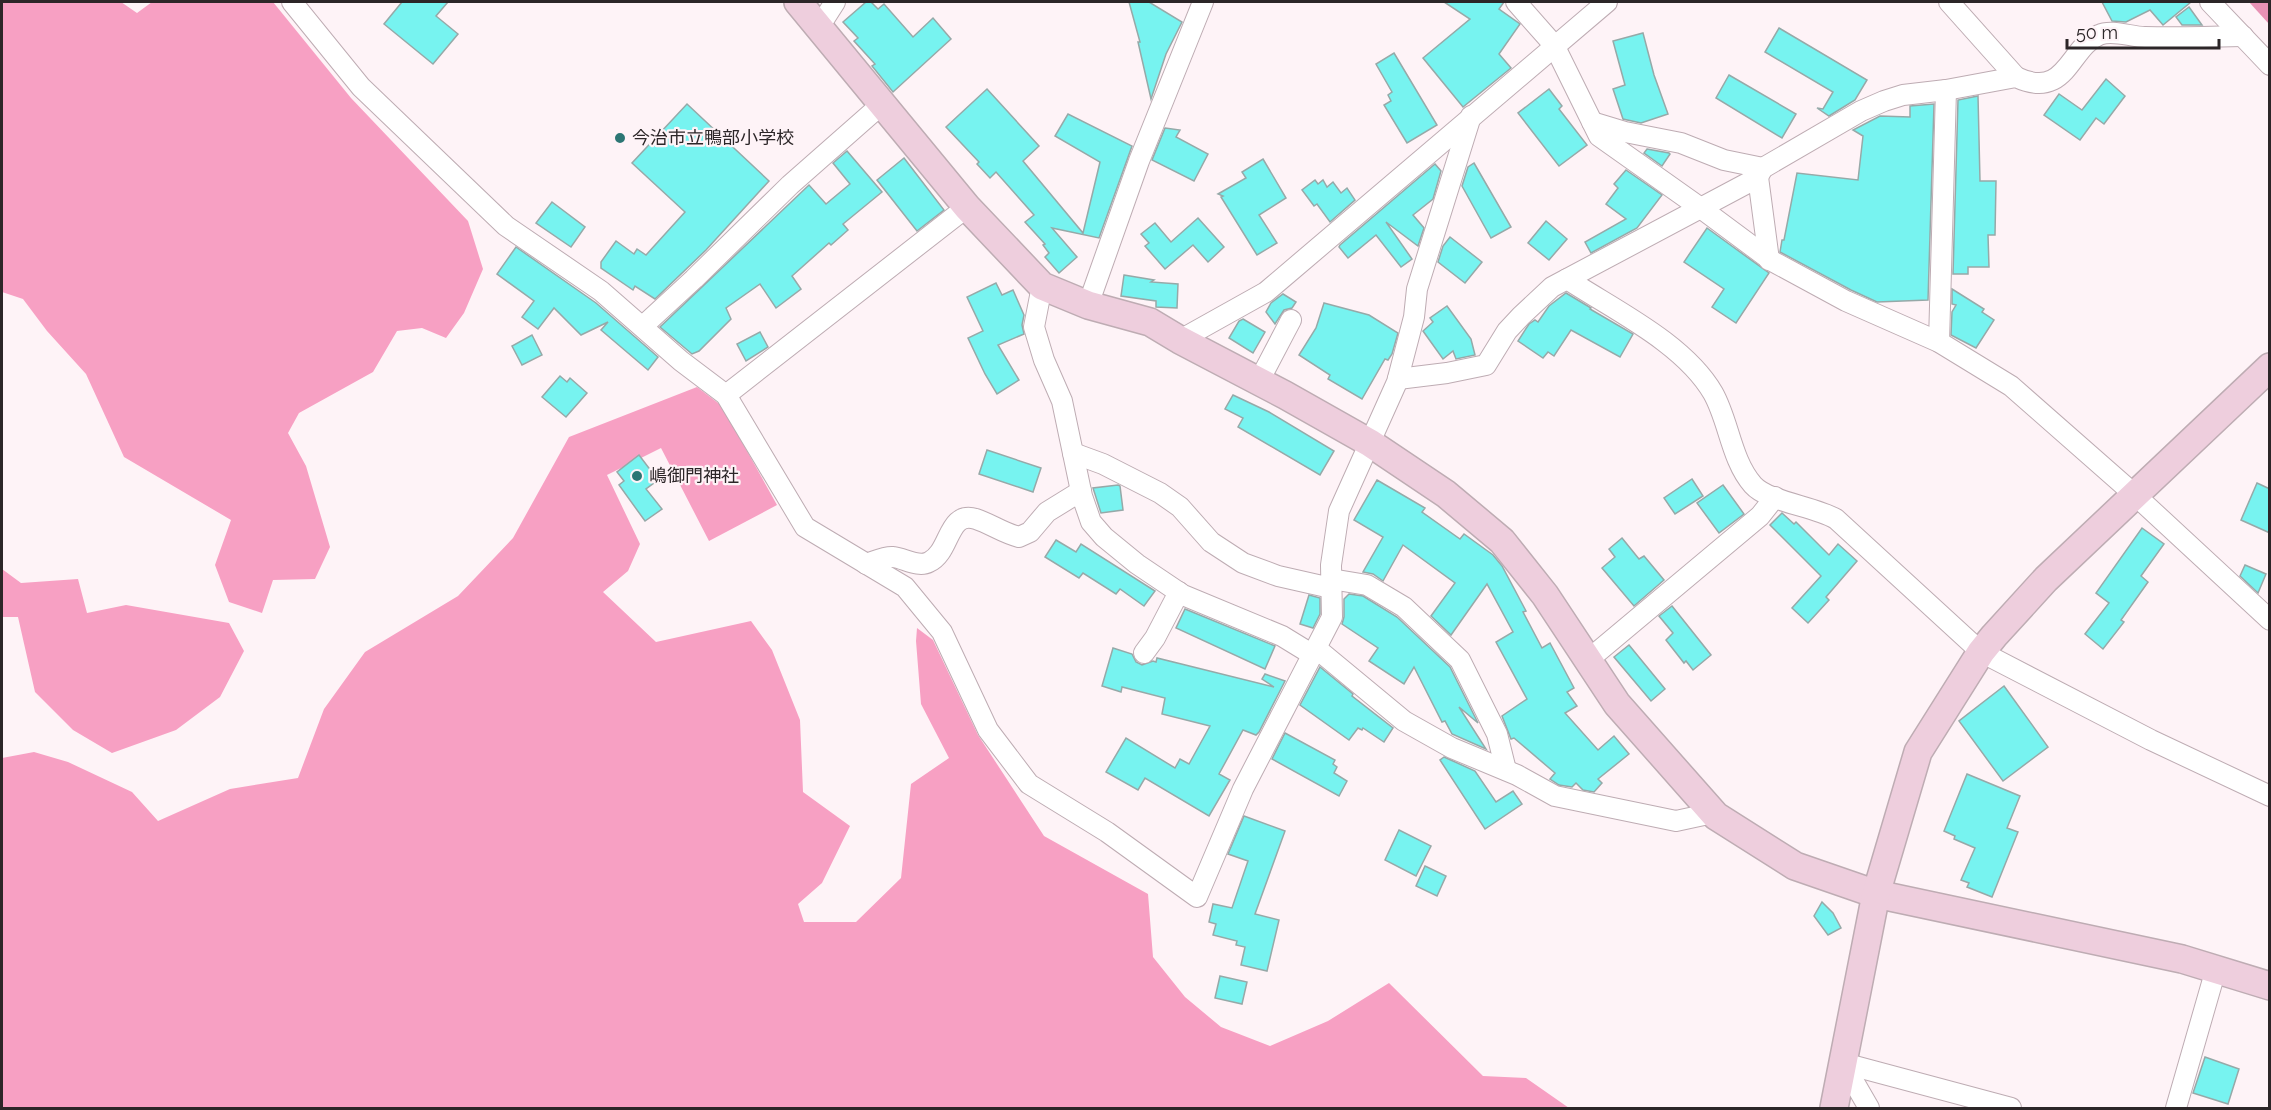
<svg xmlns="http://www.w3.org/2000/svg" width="2271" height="1110" font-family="Raleway,'Noto Sans JP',sans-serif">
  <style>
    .forest { fill: #f7a0c3 }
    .water { fill: #e892b5 }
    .building { fill: #77f3f0; stroke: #96a9a8; stroke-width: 1.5 }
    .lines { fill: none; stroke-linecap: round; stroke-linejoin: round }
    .street-casing { stroke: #beacb3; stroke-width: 22 }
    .secondary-casing { stroke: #beacb3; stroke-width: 30 }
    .street { stroke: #fff; stroke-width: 20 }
    .secondary { stroke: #eecedd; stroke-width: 27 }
    .poi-dot { fill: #2c7674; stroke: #fef3f7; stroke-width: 2 }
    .labels { text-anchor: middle; stroke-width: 4.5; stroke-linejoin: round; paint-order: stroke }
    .poi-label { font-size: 18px; fill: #2c2628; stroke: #fef3f7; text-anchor: start }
  </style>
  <rect width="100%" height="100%" fill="#fef3f7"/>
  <g class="forest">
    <path d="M2,2h119l16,11 15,-11h121l78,96 117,123 15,48 -19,44 -18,25 -24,-10 -25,3 -24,41 -74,41 -11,20 18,33 24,81 -15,32 -42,1 -11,33 -33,-11 -14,-37 16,-45 -107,-63 -38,-83 -39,-43 -24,-32 -21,-7z"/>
    <path d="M697,387l25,19 55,99 -68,36 -48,-93 -54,27 33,69 -12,27 -25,21 53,50 95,-21 21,29 28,70 3,72 47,34 -28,57 -24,21 6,18h52l45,-44 10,-94 38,-26 -28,-54 -5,-63 1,-13 16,12 45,95 66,101 104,58 5,63 32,40 36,30 49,19 58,-25 61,-38 94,93 43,2 43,30h-1567v-350l32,-6 34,10 64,30 26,29 72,-32 68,-11 26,-69 41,-57 93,-56 55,-58 56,-101z"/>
    <path d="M2,569l19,14 57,-4 9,34 39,-8 103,18 15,28 -24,46 -44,33 -64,23 -39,-23 -38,-38 -17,-75h-16z"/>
  </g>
  <path class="water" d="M2249,2h20v22z"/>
  <g class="building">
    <path d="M402,2h46l-12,14 22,18 -25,30 -49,-40z"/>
    <path d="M866,2h5l7,7 6,-5 29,33 20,-19 18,21 -58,53 -21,-26 3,-2 -21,-23 4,-3 -15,-16z"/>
    <path d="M1129,2h20l33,20 -16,32 -15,45 -13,-57h2z"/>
    <path d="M1444,2h60l-5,7 21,15 -21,30 12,14 -48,39 -40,-49 47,-39z"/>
    <path d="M2102,2h89l-28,23 -13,-15 -24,12 -14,-1z"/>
    <path d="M2189,7l13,18h-20l-6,-8z"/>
    <path d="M1779,28l88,52 -12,20 -26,16 -12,-8 6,1 10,-17 -68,-40z"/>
    <path d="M1643,33l11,42 14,39 -27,9 -18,-4 -10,-30 12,-4 -12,-44z"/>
    <path d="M1394,53l43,72 -30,18 -23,-38 7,-4 -3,-6 4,-3 -16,-28z"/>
    <path d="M1729,75l67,39 -14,24 -66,-40z"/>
    <path d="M2106,79l19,17 -21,28 -8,-6 -16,22 -36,-25 15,-21 23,16z"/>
    <path d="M987,89l52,57 -16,15 60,72 17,-71 -45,-26 13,-22 64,32 -33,92 -47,-10 25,29 -18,16 -14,-16 4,-4 -6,-8 2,-1 -20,-22 9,-7 -38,-43 -6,6 -13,-14 2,-2 -33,-35z"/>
    <path d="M1549,89l13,17 -3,3 28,36 -28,21 -41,-53z"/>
    <path d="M1978,96l2,85h16l-1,54h-7l1,32h-21v7h-15l5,-174z"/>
    <path d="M687,104l82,77 -63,69 -51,49 -20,-13 -2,4 -32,-22v-6l15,-21 18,13 3,-5 9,6 39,-43 -53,-49z"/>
    <path d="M1934,104l-6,196 -51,2 -26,-12 -71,-38 2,-12h2l13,-67 61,7 5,-44 -10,-6 27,-14 30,1v-11z"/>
    <path d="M1165,128l15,2 -4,7 32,17 -14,27 -42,-21z"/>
    <path d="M1647,149l22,4 1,1 -8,12 -18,-13z"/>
    <path d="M847,151l35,41 -39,32 5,6 -17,15 -2,-2 -37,33 9,13 -25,19 -16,-24 -34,24 5,11 -32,32 -7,3 -32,-27 149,-142 17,19 24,-20 -17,-21z"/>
    <path d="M904,158l40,52 -27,21 -40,-51z"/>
    <path d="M1263,159l23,39 -27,17 18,28 -20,12 -36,-58 2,-1 -5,-2 28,-16 -4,-6z"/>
    <path d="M1474,163l37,64 -20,11 -29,-52 6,-19z"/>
    <path d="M1435,164l6,7 -8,28 -20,16 11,13 -6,18 -32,-24 26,37 -11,8 -25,-32 -28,23 -9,-11 1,-2z"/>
    <path d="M1626,170l36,25 -25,33 -46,25 -6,-11 41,-23 -20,-15 12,-16 -4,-4z"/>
    <path d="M1315,180l3,4 5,-4 4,7 6,-5 8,11 6,-5 8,12 -25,22 -13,-18 -3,2 -12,-16z"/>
    <path d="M552,202l33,25 -14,20 -35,-24z"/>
    <path d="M1198,218l26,29 -16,15 -15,-17 -28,24 -20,-23 4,-3 -8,-9 14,-11 16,19z"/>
    <path d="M1546,221l21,18 -18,21 -21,-17z"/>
    <path d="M1707,228l62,45 -33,50 -24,-16 12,-18 -40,-27z"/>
    <path d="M1450,237l32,25 -17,21 -27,-21 5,-16z"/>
    <path d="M516,247l80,56 62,54 -10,13 -47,-40 7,-8 -27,13 -27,-27 -16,21 -16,-12 12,-16 -37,-27z"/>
    <path d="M1124,275l30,5 -3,2 27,2 -1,24 -21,-1v-6l-35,-5z"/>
    <path d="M996,283l6,12 11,-5 11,25 -2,10 2,9 -26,11 21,35 -22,14 -12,-20 -17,-36 15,-7 -16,-34z"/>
    <path d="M1952,289l32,20 -2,3 12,8 -18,28 -25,-13 1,-23 4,-7 -4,-1z"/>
    <path d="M1566,293l25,15 -1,1 43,25 -13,23 -49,-27 -17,26 -6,-4 -5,6 -25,-17 11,-17 6,-4 3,2 11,-16z"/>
    <path d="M1283,294l13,8 -4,6 -8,2 -9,14 -9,-12 5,-9z"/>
    <path d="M1324,303l45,12 29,18 -6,21 -4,6 -3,-1 -23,40 -34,-20 2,-4 -31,-20 17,-27z"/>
    <path d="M1447,306l24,33 4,16 -19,4 -3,-8 -10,8 -20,-28 10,-9 -3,-4z"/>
    <path d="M1243,319l22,13 -12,21 -24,-15 10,-17z"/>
    <path d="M760,332l8,15 -22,14 -9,-17z"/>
    <path d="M532,335l10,20 -20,10 -10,-19z"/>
    <path d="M560,376l7,6 3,-4 17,15 -21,24 -24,-20z"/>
    <path d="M1233,395l36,17 65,39 -14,24 -82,-48 5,-9 -18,-9z"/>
    <path d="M987,450l54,18 -8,24 -54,-18z"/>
    <path d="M639,455l19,25 -12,9 16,20 -17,12 -26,-36 5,-4 -7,-9z"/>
    <path d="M1692,479l11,17 -28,18 -11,-16z"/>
    <path d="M1377,480l48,28 -3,4 38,27 4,-5 29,21 9,11 24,45 -3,1 19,36 8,-5 24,45 -7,4 10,14 -12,7 33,37 16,-14 15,18 -31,25 4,4 -8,9 -11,-2 -7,-7 -4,4 -13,-2 -9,-6 5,-6 -41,-35 -3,1 -9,-23 25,-17 -31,-57 17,-10 -26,-48 -36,51 -20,-19 24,-33 -52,-38 -20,36 -10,-7 -10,-2 20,-35 -29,-17z"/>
    <path d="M2257,483l13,6v44l-29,-13z"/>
    <path d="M1118,485l2,1 3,24 -22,3 -8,-25z"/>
    <path d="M1723,485l21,29 -25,19 -22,-30z"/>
    <path d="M1782,513l12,11 2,-2 33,33 9,-11 19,17 -31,36 3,3 -21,23 -16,-15 29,-32 -51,-51z"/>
    <path d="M2142,528l22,16 -23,32 7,6 -27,38 3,2 -21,27 -18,-15 24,-31 -13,-10z"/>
    <path d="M1622,538l17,21 5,-3 20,24 -30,26 -32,-38 13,-11 -6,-8z"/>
    <path d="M1056,540l20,12 5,-8 74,47 -11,15 -24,-17 -4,5 -33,-21 -4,5 -34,-21z"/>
    <path d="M2245,565l21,9 -8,19 -18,-17z"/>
    <path d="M1349,594l14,2 34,21 53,50 28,56 -19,-16 27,42 -34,-15 -7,-13 -3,1 -28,-55 -10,17 -35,-23 9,-13 -36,-24 2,-7v-18z"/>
    <path d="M1309,595l11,3v16l-7,14 -13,-4z"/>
    <path d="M1672,606l39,49 -18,15 -7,-9 -2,2 -18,-23 7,-7 -14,-17z"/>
    <path d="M1185,609l90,37 -10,23 -89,-41z"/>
    <path d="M1629,645l36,44 -14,12 -37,-44z"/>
    <path d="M1113,648l19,6 4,8 6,3 11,-4 3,1 1,-4 117,29 -12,-8 3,-5 20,7 -26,51 -3,3 -13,-5 -24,44 11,6 -21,36 -64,-38 -7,12 -32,-18 20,-34 49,30 5,-9 9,5 21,-38 -48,-12 3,-16 -43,-11 -1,5 -19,-6z"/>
    <path d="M1320,667l33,27 -1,2 41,32 -9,14 -21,-14 -1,2 -4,-2 -9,12 -49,-35z"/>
    <path d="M2004,686l44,61 -45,34 -44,-60z"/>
    <path d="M1285,733l50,27 -2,4 4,3 -3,6 13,8 -8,15 -67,-37z"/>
    <path d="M1444,757l31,14 21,31 17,-11 9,13 -37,25 -45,-69z"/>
    <path d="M1967,774l53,22 -13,32 11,4 -26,65 -25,-10 2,-4 -8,-3 14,-32 -21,-9 1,-3 -11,-5z"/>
    <path d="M1244,816l41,15 -30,83 24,6 -12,51 -26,-6 4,-18 -9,-2 1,-4 -24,-6 3,-11 -7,-2 4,-18 19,4 16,-47 -20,-7z"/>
    <path d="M1399,830l32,16 -15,30 -31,-16z"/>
    <path d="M1425,866l21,10 -9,20 -21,-10z"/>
    <path d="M1822,902l11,11 8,15 -13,7 -14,-19z"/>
    <path d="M1220,976l27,6 -5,22 -27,-6z"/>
    <path d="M2205,1057l34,12 -11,35 -35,-11z"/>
  </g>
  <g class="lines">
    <g class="street-casing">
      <g id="street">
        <path d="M292,2l69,85 145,139 95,65 80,70 45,34 79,132 100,60 37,45 46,98 41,54 78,48 90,65 46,-108 89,-172 -1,-52 8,-54 58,-129 17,-65 3,-28 54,-173"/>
        <path d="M1516,2l38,43 45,91 103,73 70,52 74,40 93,41 72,44 124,109 135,125"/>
        <path d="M1949,2l67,75"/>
        <path d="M2210,2l60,63"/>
        <path d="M819,27l16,-25"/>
        <path d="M1592,122l33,10 56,11 43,17 39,8"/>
        <path d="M1758,177l11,83"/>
        <path d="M1567,279c47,31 117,64 146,114 16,28 18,67 40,92 15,17 61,21 83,34l145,133 170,88 119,56"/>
        <path d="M1042,286l-8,41 10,33 18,41 20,95 9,26 13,15 33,27 46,31 99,41 31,19"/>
        <path d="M1088,305l51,-144 64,-159"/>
        <path d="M643,326l51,-47 96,-94 92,-81"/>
        <path d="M1180,340l86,-48 341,-290"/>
        <path d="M1939,342l7,-252"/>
        <path d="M1398,379l49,-6 39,-8 21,-34 14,-15 31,-29 205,-109 6,-10 98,-57 23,-10 19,-6 43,-5 70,-13c51,24 53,-30 83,-42 13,-6 32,2 46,2 33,1 65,0 98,-1"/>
        <path d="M1259,381l32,-61"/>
        <path d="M726,395l241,-188"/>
        <path d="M1073,453l30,11 57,29 20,14 31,35 32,21 35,13 53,12"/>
        <path d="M866,564c7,-2 19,-8 27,-7 11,1 25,11 36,5 22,-10 18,-52 47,-43 15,5 27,14 43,18l11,-5 17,-20 34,-21"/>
        <path d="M1331,579l36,6 37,22 56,53 37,74 9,36"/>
        <path d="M1317,649l87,72 48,27 65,27 38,21 121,25 37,-8"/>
        <path d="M1144,653l11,-15 24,-46"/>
        <path d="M1588,660l172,-144 15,-19"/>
        <path d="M1843,1063l168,45"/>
        <path d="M1843,1063l26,45"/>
        <path d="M2176,1108l40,-139"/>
      </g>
    </g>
    <g class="secondary-casing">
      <g id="secondary">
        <path d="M798,2l169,205 75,79 46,19 62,17 30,18 105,55 85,48 76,51 56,47 43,54 72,109 99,112 79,50 81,28 306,65 88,27"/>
        <path d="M1834,1108l42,-214 42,-142 63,-100 13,-16 52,-57 224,-212"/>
      </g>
    </g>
    <use href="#street" class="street"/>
    <use href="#secondary" class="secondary"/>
  </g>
  <g class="poi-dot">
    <circle cx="620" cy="138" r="6"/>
    <circle cx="637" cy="476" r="6"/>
  </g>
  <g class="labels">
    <g class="poi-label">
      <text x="632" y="144">今治市立鴨部小学校</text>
      <text x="649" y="482">嶋御門神社</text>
    </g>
  </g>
  <rect width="2271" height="1110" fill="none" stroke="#2c2628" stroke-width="6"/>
  <path d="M2067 39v9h152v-9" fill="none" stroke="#2c2628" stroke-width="3"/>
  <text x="2076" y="39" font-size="18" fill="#2c2628" stroke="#fef3f7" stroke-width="4.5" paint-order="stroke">50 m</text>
</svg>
